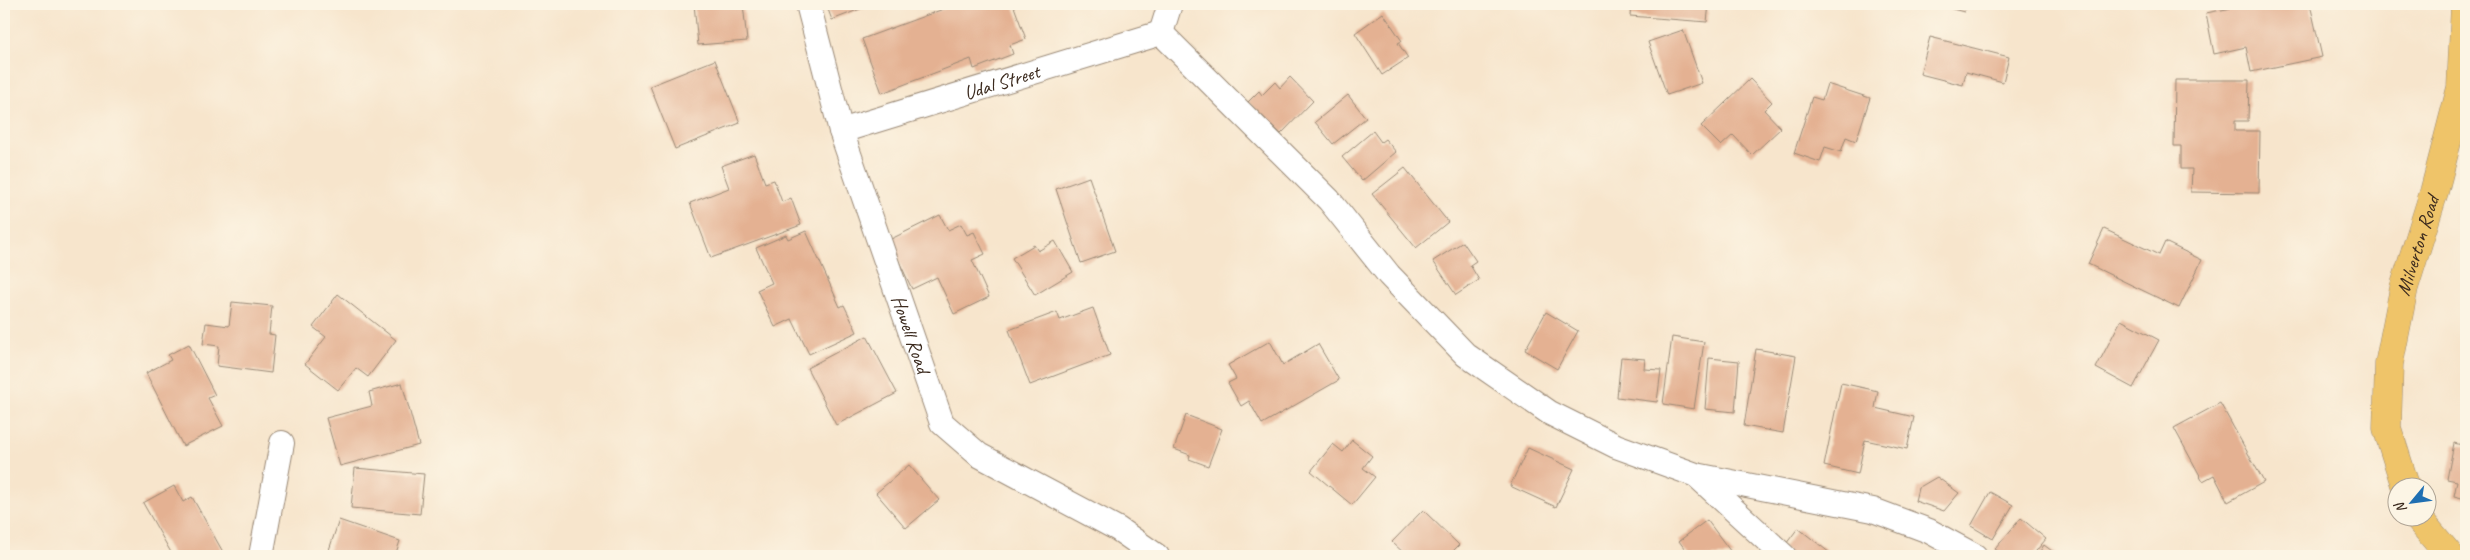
<svg xmlns="http://www.w3.org/2000/svg" width="2470" height="560" font-family="Caveat,sans-serif">
  <style>
    .building { fill: #e4b192 }
    .lines { fill: none; stroke-linecap: round; stroke-linejoin: round }
    .street-casing { stroke: #998875; stroke-width: 26 }
    .primary-casing { stroke: #998875; stroke-width: 29 }
    .street { stroke: #fff; stroke-width: 24 }
    .primary { stroke: #efc469; stroke-width: 28 }
    .labels { text-anchor: middle; stroke-width: 4; stroke-linejoin: round; paint-order: stroke }
    .street-label { font-size: 20px; fill: #3b2a1e; stroke: #fcf5e5 }
  </style>
  <rect width="100%" height="100%" fill="#fcf5e5"/>
  <filter id="ink" filterUnits="userSpaceOnUse"><feTurbulence type="fractalNoise" baseFrequency=".02" numOctaves="2"/><feDisplacementMap in="SourceGraphic" scale="10" xChannelSelector="R" yChannelSelector="G"/><feConvolveMatrix kernelMatrix="1 2 1 2 8 2 1 2 1" color-interpolation-filters="sRGB"/></filter>
  <filter id="wash" filterUnits="userSpaceOnUse"><feTurbulence type="fractalNoise" baseFrequency=".0096" numOctaves="4" result="noise"/><feDisplacementMap in="SourceGraphic" scale="20" xChannelSelector="R" yChannelSelector="G"/><feGaussianBlur stdDeviation="1.12" result="paint"/><feColorMatrix in="noise" values="0 0 0 0 0 0 0 0 0 0 0 0 0 0 0 0 0 1.4 0 .05"/><feComposite in="paint" operator="in"/></filter>
  <g filter="url(#wash)">
    <rect width="100%" height="100%" fill="#f7e5cc"/>
    <g id="blocks">
      <g class="building">
        <path d="M694,4h49l4,37 -49,4z"/>
        <path d="M826,4h47l-41,16z"/>
        <path d="M957,4h56l13,35 -16,6 3,9 -39,15 -3,-10 -89,34 -20,-54z"/>
        <path d="M1631,4h78l-2,18 -77,-6z"/>
        <path d="M1934,4h32l-2,8z"/>
        <path d="M2252,4h58l12,53 -71,15 -5,-25 -32,7 -8,-41z"/>
        <path d="M1383,13l19,28 -4,2 10,15 -26,17 -27,-42z"/>
        <path d="M1683,30l19,53 -35,12 -19,-53z"/>
        <path d="M1930,37l79,20 -6,25 -37,-10 -3,13 -43,-11z"/>
        <path d="M715,60l25,63 -65,26 -25,-63z"/>
        <path d="M1290,77l23,24 -32,33 -33,-32 11,-11 3,4 13,-13 5,6z"/>
        <path d="M1750,79l22,23 -8,8 17,18 -29,27 -19,-20 -12,11 -20,-20z"/>
        <path d="M2175,80h74l-1,41h-13v10h25l-1,62 -68,-1 1,-23h-11v-23h-7z"/>
        <path d="M1827,84l43,14 -14,43 -10,-4 -5,15 -16,-5 -5,15 -26,-9 18,-56 10,3z"/>
        <path d="M1348,95l18,23 -33,26 -18,-22z"/>
        <path d="M1373,131l8,11 4,-3 11,13 -34,29 -20,-24z"/>
        <path d="M754,154l11,29 9,-3 8,22 9,-4 10,27 -90,33 -21,-55 39,-15 -8,-22z"/>
        <path d="M1405,168l43,54 -32,26 -44,-54z"/>
        <path d="M1089,177l26,74 -34,12 -25,-74z"/>
        <path d="M940,215l8,15 13,-6 6,11 7,-3 11,22 -13,6 17,37 -35,17 -17,-37 -25,12 -23,-49z"/>
        <path d="M2104,229l55,26 6,-13 37,18 -23,48 -91,-44z"/>
        <path d="M806,231l34,76 4,-2 13,27 -48,22 -17,-35 -17,8 -18,-37 15,-7 -16,-35 30,-13 2,4z"/>
        <path d="M1055,241l18,31 -38,23 -23,-37 22,-13 4,6z"/>
        <path d="M1463,242l13,19 -6,4 9,15 -23,15 -23,-34z"/>
        <path d="M338,294l58,46 -28,37 -12,-9 -18,22 -33,-26 21,-27 -13,-10z"/>
        <path d="M232,302l40,4 -3,28 6,1 -4,38 -54,-7 2,-20 -16,-2 3,-21 23,3z"/>
        <path d="M1093,308l17,47 -80,30 -21,-55 48,-18 3,8z"/>
        <path d="M1546,312l32,19 -21,38 -32,-19z"/>
        <path d="M2121,320l38,20 -26,48 -37,-20z"/>
        <path d="M867,336l30,57 -61,32 -29,-57z"/>
        <path d="M1672,337l32,5 -10,67 -31,-5z"/>
        <path d="M1270,341l13,24 35,-21 21,36 -77,44 -13,-23 -8,5 -13,-23 8,-4 -8,-14z"/>
        <path d="M189,344l26,51 -7,3 15,28 -40,20 -37,-73 25,-13 -3,-5z"/>
        <path d="M1756,349l40,7 -13,77 -39,-7z"/>
        <path d="M1621,357l24,2 -1,10 17,1 -4,32 -40,-5z"/>
        <path d="M1709,358l30,3 -4,51 -30,-3z"/>
        <path d="M402,383l17,62 -79,21 -14,-48 46,-12 -3,-14z"/>
        <path d="M1841,383l37,8 -3,17 39,9 -7,32 -42,-9 -7,34 -34,-8z"/>
        <path d="M2220,403l44,79 -36,20 -14,-27 -11,6 -29,-53z"/>
        <path d="M1186,415l36,14 -14,37 -19,-7 1,-4 -16,-6z"/>
        <path d="M1352,440l20,16 -9,12 12,9 -23,28 -41,-34 22,-27 10,8z"/>
        <path d="M2454,443l12,3v53l-12,-3 3,-15 -10,-2z"/>
        <path d="M1528,448l46,21 -18,38 -46,-21z"/>
        <path d="M909,465l30,35 -33,28 -30,-35z"/>
        <path d="M355,468l69,6 -4,40 -69,-6z"/>
        <path d="M1937,477l22,16 -15,18 -29,-10 3,-13z"/>
        <path d="M174,486l9,16 9,-5 31,55 -7,4h-43l-30,-53z"/>
        <path d="M1990,492l23,13 -20,34 -22,-13z"/>
        <path d="M1423,510l36,35 -11,11h-41l-15,-14z"/>
        <path d="M2021,518l25,21 -14,17h-27l-10,-7z"/>
        <path d="M339,520l61,21 -5,15h-68z"/>
        <path d="M1707,520l27,36h-44l-11,-15z"/>
        <path d="M1798,528l32,25 -2,3h-35l-10,-8z"/>
        <path d="M2044,545l8,6 9,5h-24z"/>
      </g>
    </g>
  </g>
  <g filter="url(#ink)">
    <use href="#blocks" fill-opacity="0" stroke="#998875" stroke-width="1"/>
    <g class="lines">
      <g class="street-casing">
        <g id="street">
          <path id="s1" d="M808,4l33,127 101,292 37,32 139,74 39,27"/>
          <path d="M1161,33l168,167 60,75 77,80 84,58 66,33 80,29 177,35 56,21 46,25"/>
          <path d="M1161,33l9,-29"/>
          <path id="s2" d="M841,131l320,-98"/>
          <path d="M1696,475l88,81"/>
          <path d="M261,556l21,-113"/>
        </g>
      </g>
      <g class="primary-casing">
        <g id="primary">
          <path id="s3" d="M2406,488l-19,-60 2,-64 15,-76 30,-96 27,-104 4,-84"/>
          <path d="M2418,518l32,38"/>
        </g>
      </g>
      <use href="#street" class="street"/>
      <use href="#primary" class="primary"/>
    </g>
  </g>
  <g class="labels">
    <g class="street-label">
      <text dy="7" stroke="none"><textPath href="#s2" startOffset="168">Udal Street</textPath></text>
      <text dy="7" stroke="none"><textPath href="#s3" startOffset="249">Milverton Road</textPath></text>
      <text dy="7" stroke="none"><textPath href="#s1" startOffset="346">Howell Road</textPath></text>
    </g>
  </g>
  <rect width="2470" height="560" fill="none" stroke="#fcf5e5" stroke-width="20"/>
  <g transform="translate(2412 502) rotate(241)"><circle r="24" fill="#fcf5e5" stroke="#afa495"/>
  <path d="M0-4L9 19L0 12L-9 19Z" fill="#1f6fb2"/>
  <text y="-8" font-size="14" font-weight="bold" text-anchor="middle" fill="#3b2a1e">N</text>
  </g>
</svg>
